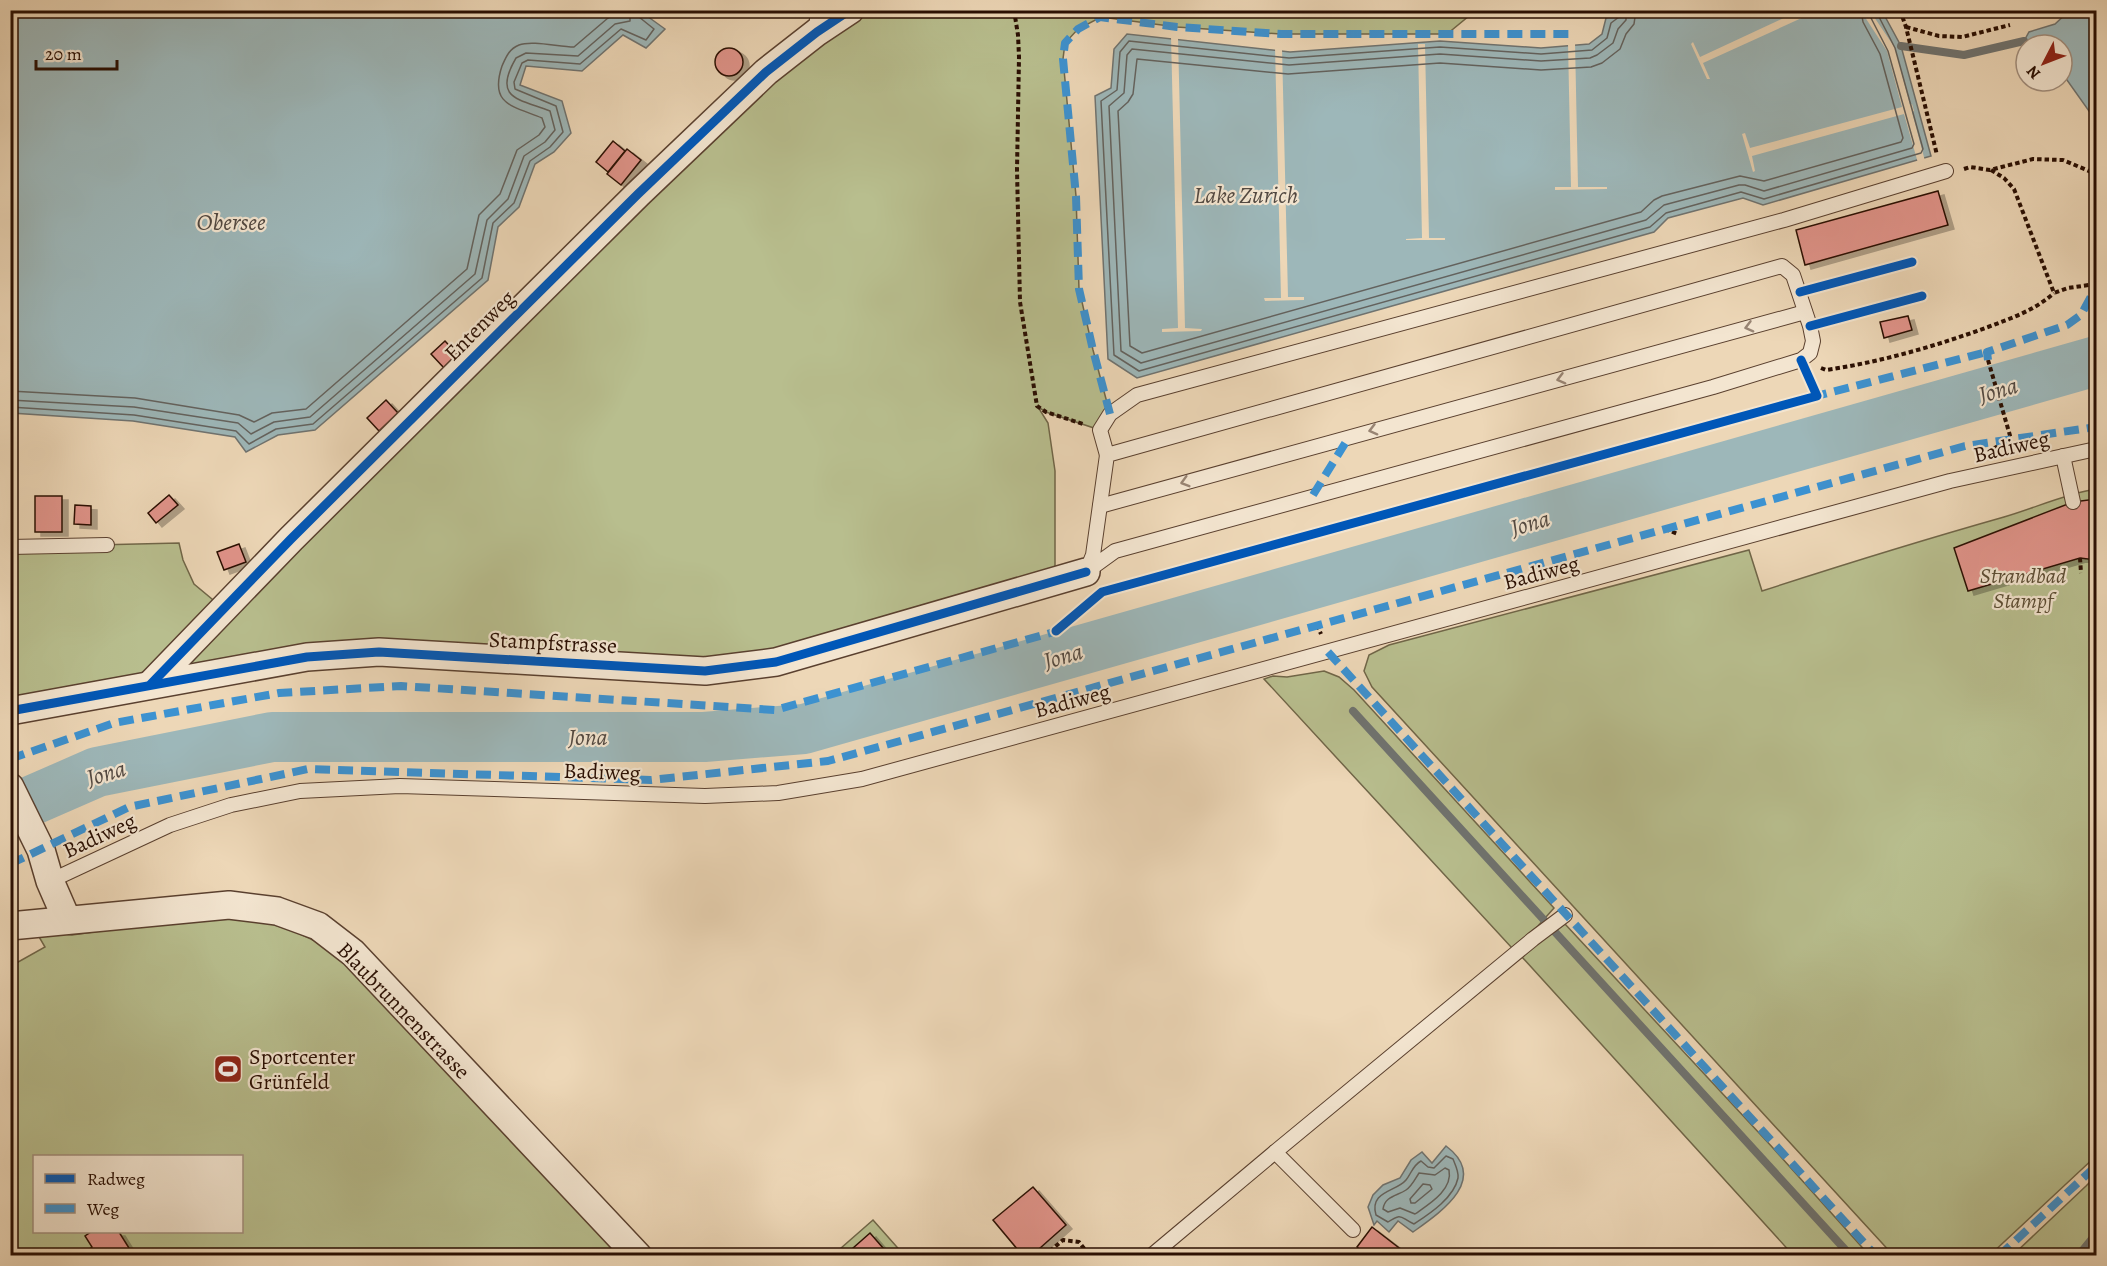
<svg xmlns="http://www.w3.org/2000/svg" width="2107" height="1266" font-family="Alegreya,serif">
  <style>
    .green { fill: #b8be8e; stroke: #706648; stroke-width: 1.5; fill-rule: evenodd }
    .water { fill: #9db7b9; stroke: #6f7370; stroke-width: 1.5 }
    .pier { fill: #edd7b7 }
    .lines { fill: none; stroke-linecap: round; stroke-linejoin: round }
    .shore { stroke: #63625e; stroke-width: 1.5 }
    .stream { stroke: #6f7370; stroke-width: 8 }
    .river { stroke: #9db7b9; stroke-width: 50 }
    .building { fill: #e2948b; stroke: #290e02; stroke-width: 1.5; filter: url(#shadow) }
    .lane-casing { stroke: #5a402f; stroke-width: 16 }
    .street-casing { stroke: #5a402f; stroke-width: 30 }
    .path { stroke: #290e02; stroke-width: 4; stroke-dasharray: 4.5 3; stroke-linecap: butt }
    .lane { stroke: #f3e5d0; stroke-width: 14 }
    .street { stroke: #f3e5d0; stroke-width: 27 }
    .quiet { stroke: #3c92d1; stroke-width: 8; stroke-dasharray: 15 8; stroke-linecap: butt }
    .cycleway-casing { stroke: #f3e5d0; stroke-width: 13 }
    .cycleway { stroke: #0057b8; stroke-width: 9 }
    .oneway { stroke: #988473 }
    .labels { text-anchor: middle; stroke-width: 4.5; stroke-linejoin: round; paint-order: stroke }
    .street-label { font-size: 22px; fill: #290e02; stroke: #f3e5d0 }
    .park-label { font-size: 22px; font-style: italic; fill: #5b4c33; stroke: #f3e5d0 }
    .poi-label { font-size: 22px; fill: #290e02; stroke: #f3e5d0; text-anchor: start }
    .water-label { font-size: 24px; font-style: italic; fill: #524942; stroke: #f3e5d0 }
  </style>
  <defs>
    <filter id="shadow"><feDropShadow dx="6" dy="4" stdDeviation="0" flood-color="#0004"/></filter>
  </defs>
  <rect width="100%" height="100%" fill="#edd7b7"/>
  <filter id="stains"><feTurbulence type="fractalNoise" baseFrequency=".00333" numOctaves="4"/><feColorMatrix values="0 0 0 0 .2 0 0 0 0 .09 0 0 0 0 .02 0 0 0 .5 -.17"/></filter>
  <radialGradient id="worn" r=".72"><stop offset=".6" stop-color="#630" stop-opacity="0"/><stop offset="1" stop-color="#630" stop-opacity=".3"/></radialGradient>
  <g class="green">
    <path d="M850,11h625l-28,23h-166l-104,-7 -76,-10 -23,12 -13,14 -2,16 13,137 3,93 14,61 17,64 -10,16 -54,-18 -8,-5 10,16 7,48v104l-289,78 -44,6 -310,-17 -366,51 -35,3v-149l168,-4 4,17 11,24 30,25 67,-70z"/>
    <path d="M2096,489v667l-106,99h-97l-521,-568 -8,-16 5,-16 20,-10 360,-95 13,41c80,-26 161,-51 242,-74 31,-9 61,-23 92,-28z"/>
    <path d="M1324,671l15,6 15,13 200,218 -16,18 -26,22 -248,-269 9,-3 14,1z"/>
    <path d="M207,916l47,2 42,14 32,15 36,35 257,274h-610v-290l34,-19 -10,-17 37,5zM34,1156h208v76h-208z"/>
    <path d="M1565,924l208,224 96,107h-76l-271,-298 15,-13z"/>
    <path d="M2096,1176v79h-83l73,-69z"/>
    <path d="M873,1220l31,35 -72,1z"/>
  </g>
  <g class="water">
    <path d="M640,11l25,18 -19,19 -23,-13 -41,36 -56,-5 -6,19 42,16 9,32 -17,19 -19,12 -16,43 -21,20 -10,53 -173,150 -37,5 -32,17 -11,-15 -102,-16 -122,-8v-402z"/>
    <path d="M1612,11h270l19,35 30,110 -168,49 -20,-7 -75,20 -14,14 -517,146 -29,-19 -13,-263 16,-8 3,-39 13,-15 163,18 150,-11 101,7 48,-4 13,-10 4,-16 8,-3z"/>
    <path d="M2069,11h27v110l-34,-48v-28h-34l-4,-4 5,-9 26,-8z"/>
    <path d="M1446,1146c44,33 -5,66 -33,86l-15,-11 -9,11 -12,-11 -3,4 -6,-18 5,-12 10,-10 17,-7 11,-18 11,-8 10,11z"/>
  </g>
  <g class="pier">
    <path d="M1801,10l16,1 -114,52 7,16h-3l-16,-35 2,-2 7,15z"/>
    <path d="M1861,11h9l25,37 15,57 2,-1 2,7 -2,1 13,49 -7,2 -14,-49 -152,42 3,15 -2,1 -11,-38 3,-1 5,15 152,-41 -15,-56z"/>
    <path d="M1171,36l7,1 7,291 17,1 -1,2 -39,1v-3l16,-1z"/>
    <path d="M1575,42l3,145h29v2l-52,1v-3h16l-3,-144z"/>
    <path d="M1418,44h7l4,194h16v2h-39v-1l16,-1z"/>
    <path d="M1275,47l7,1 6,249h16v3l-39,1 -1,-3h17z"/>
  </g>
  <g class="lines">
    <g class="shore">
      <path d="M1618,10l1,7 -8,6 -4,15 -15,12 -51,4 -101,-7 -151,11 -160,-17 -9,11 -3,38 -16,11 13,254 25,16 511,-144 16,-14 75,-21 23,7 157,-46 2,-4 -28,-101 -17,-33v-5"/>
      <path d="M1626,10v10l-8,9 -5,14 -16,12 -7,3 -49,3 -101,-7 -151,11 -157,-16 -5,6 -3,38 -15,13 12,245 20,12 505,-143 18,-15 75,-20h6l19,6 148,-43 2,-4 -26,-93 -17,-33 -1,-8"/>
      <path d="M1636,10l-2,14 -8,10 -6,15 -18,14 -11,4 -50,3 -101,-7 -152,11 -151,-15 -4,35 -5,8 -10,9 12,235 12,7 499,-141 13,-12 8,-4 78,-20 24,5 137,-39 2,-4 -23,-84 -17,-32 -2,-12"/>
      <path d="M10,391l125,7 104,17 15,7 18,-9 34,-4 161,-140 12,-54 21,-21 17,-44 22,-15 6,-8 -3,-9c-29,-12 -53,-13 -40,-52 4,-9 7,-17 17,-21 13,-5 40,2 55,2l34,-29 13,-8"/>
      <path d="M10,400l124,7 104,16 13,11 23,-12 36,-5 165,-143 12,-54 21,-21 16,-43 21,-14 10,-12 -5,-19c-31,-12 -58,-12 -34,-53l10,-5 52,3 37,-32 15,-3v-11"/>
      <path d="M10,407l124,8 102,16 13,13 27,-15 37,-5 169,-146 11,-55 21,-20 16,-42 20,-14 13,-15 -7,-26 -41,-17 -1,-7 8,-19 6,-3 52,4 41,-35 25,11 8,-11 -15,-12 -2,-7"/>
      <path d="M1446,1156l7,3c2,5 6,13 5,19 -4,20 -29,36 -44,46 -14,-6 -11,-12 -26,-2l-12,-7c-7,-24 20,-23 30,-35 5,-6 7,-15 15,-19l7,6 6,1z"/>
      <path d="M1445,1168l4,2c4,20 -20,34 -34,44l-15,-6 -12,4 -5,-3c2,-13 14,-13 23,-19 6,-4 9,-11 13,-17l16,2z"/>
      <path d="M1423,1184l7,1 2,4 -17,14h-4l-1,-4z"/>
    </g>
    <g class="stream">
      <path d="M1901,46l63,9 60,-14"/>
      <path d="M1353,711l498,545"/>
      <path d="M2078,1256l18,-22"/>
    </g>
    <path class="river" d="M10,810l87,-38 175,-35h432l100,-8 1292,-368"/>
  </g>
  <g class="building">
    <circle cx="729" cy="62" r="14"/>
    <path d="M613,141l12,10 -17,21 -12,-10z"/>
    <path d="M627,149l14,11 -20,25 -14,-11z"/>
    <path d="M1938,191l10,34 -143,40 -9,-35z"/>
    <path d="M1908,316l4,14 -28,8 -4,-16z"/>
    <path d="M445,341l13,14 -14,13 -13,-14z"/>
    <path d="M386,400l12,13 -19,18 -12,-13z"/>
    <path d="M169,495l9,10 -22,18 -8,-10z"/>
    <rect x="35" y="496" width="27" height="36"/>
    <path d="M2096,499v61l-16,-2 -112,33 -14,-43 119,-46z"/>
    <path d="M75,505l16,1v19l-17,-1z"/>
    <path d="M239,544l7,18 -22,8 -7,-18z"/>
    <path d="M1033,1187l33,38 -35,31h-8l-30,-36z"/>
    <path d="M1372,1227l31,24 -3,5h-33l-10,-9z"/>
    <path d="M91,1232h28l15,24h-53l11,-9 -7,-11z"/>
    <path d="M870,1233l20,23h-46z"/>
  </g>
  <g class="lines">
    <g class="lane-casing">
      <g id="lane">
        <path d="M817,10v22"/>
        <path d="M1782,266l11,9 17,51 3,15 -3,12 -9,7 -88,27 -598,164 -29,21 7,-17 14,-100z"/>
        <path d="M1107,455l-7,-25 10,-16 27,-19 647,-175 162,-49"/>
        <path d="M2063,456l10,46"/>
        <path d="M1100,506l705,-194"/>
        <path d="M10,547l97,-2"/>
        <path d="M50,881l120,-56 61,-20 69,-14 100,-5 305,10 73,-3 84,-14 1088,-298 146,-32"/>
        <path d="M1275,1152l258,-213 32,-24"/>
        <path d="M1151,1256l124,-104 78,78"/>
      </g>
    </g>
    <g class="street-casing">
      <g id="street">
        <path d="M151,684l140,-145 347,-345 128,-122 51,-40 33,-22"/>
        <path d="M10,711l297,-54 72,-5 326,19 71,-9 310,-90"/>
        <path d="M10,787l31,63 9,31 17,39"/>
        <path d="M10,926l219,-21 48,6 41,15 35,27 285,303"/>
      </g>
    </g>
    <g class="path">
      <path d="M1014,10l4,25 1,22 -2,113 3,132 17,104 9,6 37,12"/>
      <path d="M1900,10l6,17 31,128"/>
      <path d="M1906,27l33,9 23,1 48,-12"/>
      <path d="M1964,169l6,-2 20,3 43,-11 30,1 33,14"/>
      <path d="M1991,170l13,8 10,11 40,104 14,-5 28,-4"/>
      <path d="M1988,360l23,79 -20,11"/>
      <path d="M1821,368l5,2c55,-8 110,-24 162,-43 24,-9 47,-17 66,-34"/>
      <path d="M1665,529l13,5"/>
      <path d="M2080,558l1,15"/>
      <path d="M1317,625l4,9"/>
      <path d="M1044,1256l19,-16 16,2 11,14"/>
    </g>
    <use href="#lane" class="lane"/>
    <use href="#street" class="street"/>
    <g class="quiet">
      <path d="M1988,360l-1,-8 80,-27 14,-10 15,-28"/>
      <path d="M1812,397l175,-45"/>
      <path d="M1110,414l-17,-64 -14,-61 -3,-93 -13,-137 2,-16 13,-14 22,-12 77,10 104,7h294"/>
      <path d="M1313,495l36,-58"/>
      <path d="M1328,652l548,604"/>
      <path d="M10,759l104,-36 165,-30 122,-7 374,24 279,-78 5,-5"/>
      <path d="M10,864l119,-57 179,-38 343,11 177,-19 1137,-315 131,-19"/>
      <path d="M1999,1256l97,-90"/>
    </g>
    <g class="cycleway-casing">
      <g id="cycleway">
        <path d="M1800,292l112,-30"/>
        <path d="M1810,326l112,-30"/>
        <path d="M1056,631l46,-39 715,-196 -16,-36"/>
        <path d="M151,684l140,-145 347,-345 128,-122 51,-40 33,-22"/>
        <path d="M10,711l297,-54 72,-5 326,19 71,-9 310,-90"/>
      </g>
    </g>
    <use href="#cycleway" class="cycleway"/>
  </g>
  <defs><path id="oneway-chevron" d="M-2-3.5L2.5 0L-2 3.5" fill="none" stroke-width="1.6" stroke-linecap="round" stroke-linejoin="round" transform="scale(1.5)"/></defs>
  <g class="oneway">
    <use href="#oneway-chevron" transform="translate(1749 327) rotate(165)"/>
    <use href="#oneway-chevron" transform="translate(1561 379) rotate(165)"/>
    <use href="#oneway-chevron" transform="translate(1373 430) rotate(165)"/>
    <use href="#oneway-chevron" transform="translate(1185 482) rotate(164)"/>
  </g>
  <defs>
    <g id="stadium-square" transform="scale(1.5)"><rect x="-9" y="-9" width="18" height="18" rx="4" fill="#8f2418" stroke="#f3e5d0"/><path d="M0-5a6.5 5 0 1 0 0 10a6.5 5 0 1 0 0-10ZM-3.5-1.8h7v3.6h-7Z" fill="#fff"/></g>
  </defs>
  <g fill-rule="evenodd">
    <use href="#stadium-square" x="228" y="1069"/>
  </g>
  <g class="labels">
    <g class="street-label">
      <text transform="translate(479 325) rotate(-45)" y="8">Entenweg</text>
      <text transform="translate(2011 446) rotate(-13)" y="8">Badiweg</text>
      <text transform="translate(1541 572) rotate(-15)" y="8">Badiweg</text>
      <text transform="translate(553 642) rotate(3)" y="8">Stampfstrasse</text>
      <text transform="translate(1072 700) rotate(-15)" y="8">Badiweg</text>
      <text transform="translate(602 771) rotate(2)" y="8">Badiweg</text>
      <text transform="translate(99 835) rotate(-25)" y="8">Badiweg</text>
      <text transform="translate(404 1010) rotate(46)" y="8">Blaubrunnenstrasse</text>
    </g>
    <g class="park-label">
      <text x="2023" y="583">Strandbad<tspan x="2023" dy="25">Stampf</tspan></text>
    </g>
    <g class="poi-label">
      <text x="249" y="1064">Sportcenter<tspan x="249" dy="25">Grünfeld</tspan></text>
    </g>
    <g class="water-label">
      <text x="1246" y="203">Lake Zurich</text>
      <text x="231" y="230">Obersee</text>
      <text transform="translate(1998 390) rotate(-16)" y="8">Jona</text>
      <text transform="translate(1530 523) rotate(-16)" y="8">Jona</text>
      <text transform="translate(1063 656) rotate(-16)" y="8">Jona</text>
      <text x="588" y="745">Jona</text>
      <text transform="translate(106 773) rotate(-16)" y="8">Jona</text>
    </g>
  </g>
  <rect width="2107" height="1266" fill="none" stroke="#edd7b7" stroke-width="36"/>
  <rect x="12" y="12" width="2083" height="1242" fill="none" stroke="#290e02" stroke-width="3"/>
  <rect x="18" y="18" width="2071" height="1230" fill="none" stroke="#290e02" stroke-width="1.5"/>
  <rect x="33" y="1155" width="210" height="78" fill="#f3e5d0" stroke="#a28f7e" stroke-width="1.5"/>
  <rect x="45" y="1174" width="30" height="9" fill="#0057b8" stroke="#a28f7e" stroke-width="1.5"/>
  <text x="87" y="1185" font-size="18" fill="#290e02">Radweg</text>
  <rect x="45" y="1204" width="30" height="9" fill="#3c92d1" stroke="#a28f7e" stroke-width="1.5"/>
  <text x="87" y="1215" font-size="18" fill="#290e02">Weg</text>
  <g transform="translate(2044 63) rotate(228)"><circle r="28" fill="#f3e5d0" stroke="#a28f7e" stroke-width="1.5"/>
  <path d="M0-4.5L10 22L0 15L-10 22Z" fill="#8f2418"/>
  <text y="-9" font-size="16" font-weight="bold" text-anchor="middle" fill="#290e02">N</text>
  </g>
  <path d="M36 60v9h81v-9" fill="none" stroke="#290e02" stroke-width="3"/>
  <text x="45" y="60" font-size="18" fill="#290e02" stroke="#f3e5d0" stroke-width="4.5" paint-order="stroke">20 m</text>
  <rect width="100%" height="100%" filter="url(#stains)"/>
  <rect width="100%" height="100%" fill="url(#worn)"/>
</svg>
